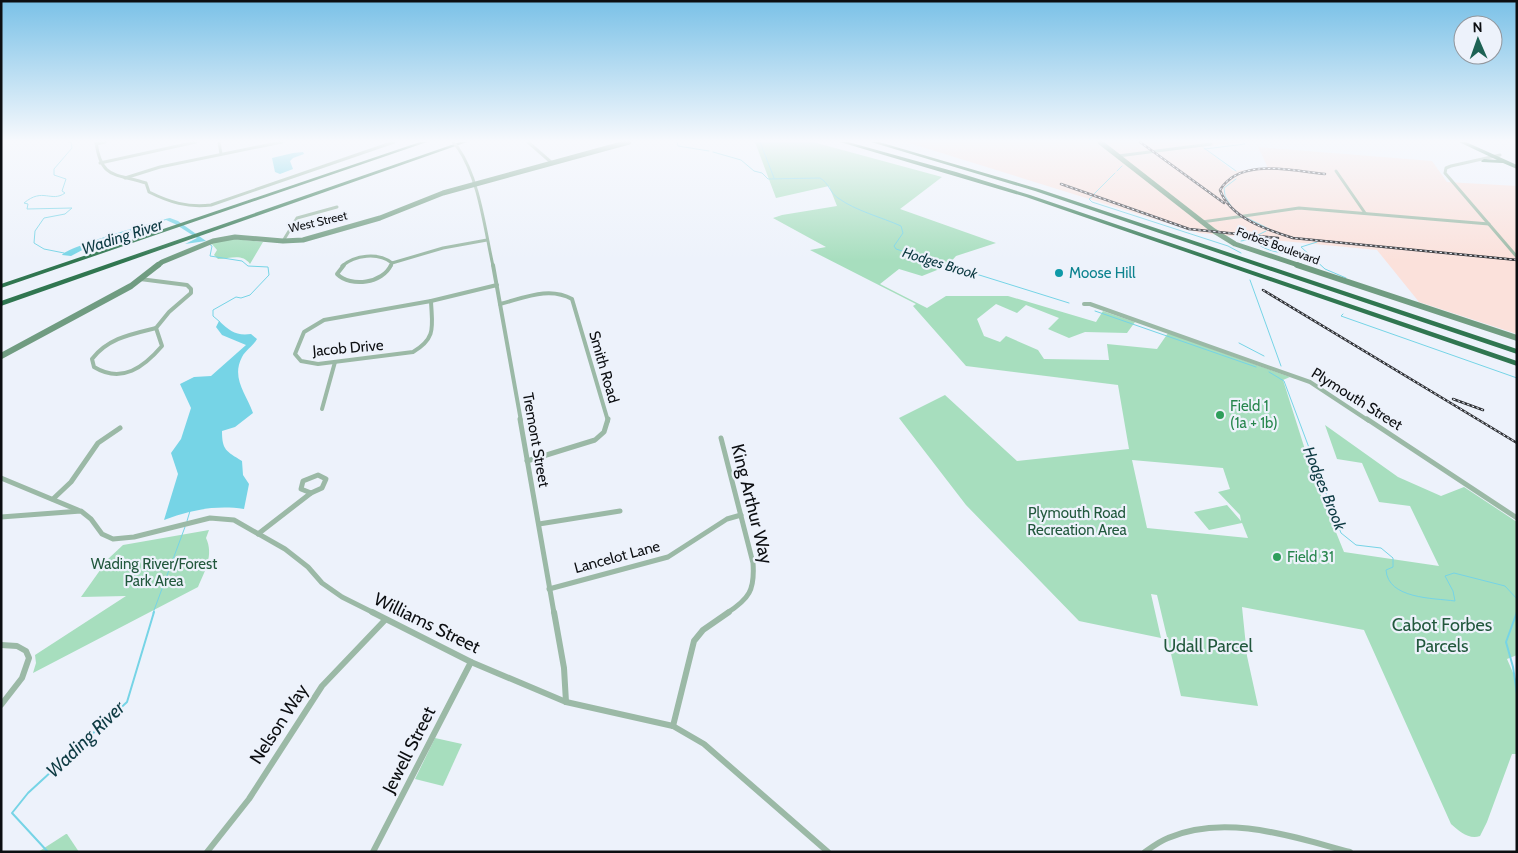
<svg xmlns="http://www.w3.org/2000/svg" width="1518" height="853" font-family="Cabin,sans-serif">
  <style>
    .industrial { fill: #fbe1db }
    .green { fill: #a7debe; fill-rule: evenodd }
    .water { fill: #76d4e6 }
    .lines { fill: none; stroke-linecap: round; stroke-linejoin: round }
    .stream-far1 { stroke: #76d4e6; stroke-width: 1 }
    .stream { stroke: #76d4e6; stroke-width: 2 }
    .street-far3 { stroke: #9bb9a6; stroke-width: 3 }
    .street-far2 { stroke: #9bb9a6; stroke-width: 4 }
    .street-far1 { stroke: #9bb9a6; stroke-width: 5 }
    .street { stroke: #9bb9a6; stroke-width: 6 }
    .secondary-far1 { stroke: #709c81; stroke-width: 5 }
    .secondary { stroke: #709c81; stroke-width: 6 }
    .highway { fill: #307650; fill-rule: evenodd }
    .rail-casing { stroke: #2f3135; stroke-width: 2.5 }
    .rail { stroke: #edf2fb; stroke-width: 1; stroke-dasharray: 2.5; stroke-linecap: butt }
    .street-bridge { stroke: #9bb9a6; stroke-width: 3 }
    .culture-dot { fill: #0f9aa8; stroke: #edf2fb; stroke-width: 2 }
    .leisure-dot { fill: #2e9e5b; stroke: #edf2fb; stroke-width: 2 }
    .labels { text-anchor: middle; stroke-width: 4.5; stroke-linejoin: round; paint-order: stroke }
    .far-street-label { font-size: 12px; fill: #0c0e11; stroke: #edf2fb }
    .far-water-label { font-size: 14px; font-style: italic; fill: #0d3a42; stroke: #edf2fb }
    .culture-label { font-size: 15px; fill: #0d838f; stroke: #edf2fb; text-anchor: start }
    .street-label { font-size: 15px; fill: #0c0e11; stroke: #edf2fb }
    .leisure-label { font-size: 15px; fill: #27864d; stroke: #edf2fb; text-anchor: start }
    .park-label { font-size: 15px; fill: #22583d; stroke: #edf2fb }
    .water-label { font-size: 16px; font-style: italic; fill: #0d3a42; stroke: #edf2fb }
    .near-street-label { font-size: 18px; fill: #0c0e11; stroke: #edf2fb }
    .near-park-label { font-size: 18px; fill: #22583d; stroke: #edf2fb }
    .near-water-label { font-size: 19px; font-style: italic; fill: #0d3a42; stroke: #edf2fb }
  </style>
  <rect width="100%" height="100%" fill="#edf2fb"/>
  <path class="industrial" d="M906,142h335l-38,5 30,24 35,-3 -10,-21 174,14 15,21 70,4v148l-98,-32 -42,-52 -178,-17z"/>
  <g class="green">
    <path d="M755,142h58l129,35 -42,32 96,34 -40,13 -9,10 -25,10 -23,-7 -19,15 47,24 19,-12h62l88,26 7,-11 32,11 -8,11 -42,-1 -16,6 -21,-9 11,-11 -33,-13 -9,8 -21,-9 -19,15 7,17 16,6 6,-6 32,14 6,9 65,1 -2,-16 50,5 11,-16 122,44 -7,3 31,98 30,74 95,14 -29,-60 -31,-4 -17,-39 -25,-4 -12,-34 73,52 43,19 23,-9 53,35v133l-10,4 10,23v72h-5l-25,68 -7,14c-11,4 -21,-5 -29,-12l-87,-194 -122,-23 5,49 11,50 -77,-10 -24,-101 -6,-1 10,44 -82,-17 -113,-116 -67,-87 46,-23 72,66 112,-12 -11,-64 -152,-19 -53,-60 3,-2 -106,-54 16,-3 -53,-29 9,-3 55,-9 -8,-20 -53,12zM1132,460l91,8 7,21 -12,3 22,23 1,6 -14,-16 -33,7 15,18 33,-7 6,15 -101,-10z"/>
    <path d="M233,239l30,3 -13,22c-8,-11 -20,-5 -32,-5l-4,-4 3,-5 -6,-7z"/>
    <path d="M209,530l-3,8c8,17 -1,33 -8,49l-165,86 3,-10 -1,-8 91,-59 -45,1 27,-38 15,-14z"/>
    <path d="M435,738l27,6 -19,42 -28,-7z"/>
    <path d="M67,834l12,18h-41l28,-18z"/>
  </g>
  <g class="water">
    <path d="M303,152l1,2 -11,4 -3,3 3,8 -13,5 -5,-2 -3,-14 21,-5z"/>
    <path d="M170,218l8,3 28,20 -21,3 12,-6 -22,-14 -9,-4 -80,28 -15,8 -9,-1c5,-8 93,-34 108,-37z"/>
    <path d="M219,321c11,10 17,15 32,13l6,5c-4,7 -11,11 -15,18 -11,21 4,36 11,56l-18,14 -13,4c0,19 4,20 20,30l1,14 6,9 -5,25c-29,-4 -53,1 -80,11l14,-46 -7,-21 10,-14 10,-31 -11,-24 14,-7 17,-1 35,-31 -24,-10 -6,-8z"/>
  </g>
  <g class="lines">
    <g class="stream-far1">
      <path d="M677,142l1,4 31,5"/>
      <path d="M760,142l14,36"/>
      <path d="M1204,148l32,23"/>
      <path d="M1205,149l40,-5 -2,-2"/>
      <path d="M713,152l28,8 13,11 8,2 6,6 52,-1c9,5 10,15 18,20 18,13 43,19 63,28l2,7 -9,13 2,3 173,54"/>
      <path d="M1117,171l5,-5"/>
      <path d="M1094,194l21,-21"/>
      <path d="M1092,197l-3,2 3,3 136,44 13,7"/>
      <path d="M1231,206l-6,-10 -1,-8 12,-9"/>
      <path d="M1247,218l24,12h-2"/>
      <path d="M1258,235l8,-4"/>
      <path d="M1241,241l11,-2c15,16 37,14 57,16"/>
      <path d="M1317,242l-16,5 24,22 21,9"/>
      <path d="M209,244l3,2 -2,10 32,5 6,5 20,1 1,8 -19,20 -9,3 -5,-1 -23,13v6l7,6"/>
      <path d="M64,253l-20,-4 -10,-6 1,-12 9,-13 21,-4 7,-6 -45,1 1,-5 -4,-1c19,-16 27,0 41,-10l-3,-2 4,-12 -12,-4v-6l18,-21 -1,-6h-3"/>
      <path d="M1250,280l31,86"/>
      <path d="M1095,311l161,56"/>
      <path d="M1343,314l-2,2 176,62"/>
      <path d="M1239,343l25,13"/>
      <path d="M1269,372l15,9 57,152 15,12 25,3 12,10v9l-7,3c2,29 47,28 69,31l-2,-10 -8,-15 9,-3 51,13 12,13"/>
      <path d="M187,521l3,-10"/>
      <path d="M153,613l32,-86"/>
    </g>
    <g class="stream">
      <path d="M1517,612l-11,30 7,25 4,27"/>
      <path d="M48,852l-36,-39 16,-20 99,-91 27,-90"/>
    </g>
    <g class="street-far3">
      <path d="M96,142c5,38 20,31 50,41l3,9c20,10 39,16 62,13l183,-63"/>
      <path d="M219,142l2,12"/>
      <path d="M528,142l24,21"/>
      <path d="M96,144l9,-2"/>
      <path d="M458,148c21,30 27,82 35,118"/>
      <path d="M1500,155l-49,11 -5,2 -1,5 72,84"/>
      <path d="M1118,156l93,-12"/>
      <path d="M100,163l96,-21"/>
      <path d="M1336,171l29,42"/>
      <path d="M125,178l35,-11 122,-25"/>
      <path d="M1202,222l97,-14 190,16"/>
      <path d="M283,241l14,-23 40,-11"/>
      <path d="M392,263l51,-15 44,-8"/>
      <path d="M342,266c13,-11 36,-14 50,-3"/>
      <path d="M391,266l1,-3"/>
    </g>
    <g class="street-far2">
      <path d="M344,265l-7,9c14,14 46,9 54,-9"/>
      <path d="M493,265l28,156"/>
      <path d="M140,279l47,6 4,4v4l-22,19 -13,16"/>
      <path d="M431,301c1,25 6,37 -18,51l-95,12 -17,-3 -6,-7 9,-22 20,-12z"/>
      <path d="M431,301l66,-16"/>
      <path d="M500,304c24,-6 49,-18 72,-5l36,122"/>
      <path d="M1084,304h6l220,78 59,39"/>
      <path d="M156,328l6,18c-18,21 -40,38 -68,21l-2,-8c16,-21 40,-25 64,-31z"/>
      <path d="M322,409l13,-47"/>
    </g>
    <g class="street-far1">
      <path d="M520,419l34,194"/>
      <path d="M1367,419l150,99"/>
      <path d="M721,438l32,125c2,27 -4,36 -26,50"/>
      <path d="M527,461l68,-21 9,-8 4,-13"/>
      <path d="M318,475l8,4 -4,9 -11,5 -10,-4 2,-8z"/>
      <path d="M1,478l77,32"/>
      <path d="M53,499l18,-17 27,-39 22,-15"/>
      <path d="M1,517l80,-6 10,8 11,15 11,5 21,-2 76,-19 24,2 51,29 23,18 14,16 20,14 32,16"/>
      <path d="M539,524l81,-13"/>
      <path d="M258,534l53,-41"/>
      <path d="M549,589l119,-32 59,-38 14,-4"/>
    </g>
    <g class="street">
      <path d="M372,612l99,50 95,40 107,24 31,18 124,108"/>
      <path d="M554,612l10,56 2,34"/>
      <path d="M1,645l16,1 9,5 3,7 -7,20 -21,27"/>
      <path d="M673,726l21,-85 9,-11 26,-18"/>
      <path d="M207,852l42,-53 73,-113 63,-66"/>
      <path d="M373,852l98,-190"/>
      <path d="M1145,852c7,-5 15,-11 23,-14 57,-25 125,-1 182,14"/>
    </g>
    <g class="secondary-far1">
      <path d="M1100,142l114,89 21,13 66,22"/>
      <path d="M157,266l5,-4 51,-21 22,-4 48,4 20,-1 77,-22 63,-25 186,-51"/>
    </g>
    <g class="secondary">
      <path d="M1297,265l220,73"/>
      <path d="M1,356l130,-70 27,-21"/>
    </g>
    <g class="highway">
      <path d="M420,142h7l-426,146v-4z"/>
      <path d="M460,142h7l-466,164v-5z"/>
      <path d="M840,142h8l108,30 74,23 487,166v5l-491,-169z"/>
      <path d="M871,142h8l160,47 478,160v5l-482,-163z"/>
      <path d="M1459,142h7l51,23v4l-14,-6 -21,-1 -1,-1 3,-2 13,1z"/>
    </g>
    <g class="rail-casing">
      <g id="rail">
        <path d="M1140,142l84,61"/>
        <path d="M1325,174c-32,-3 -85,-17 -105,16 10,28 47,40 73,48l224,22"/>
        <path d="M1061,184l128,45 89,9"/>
        <path d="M1263,290l254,153"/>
        <path d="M1453,399l30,11"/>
      </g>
    </g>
    <use href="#rail" class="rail"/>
    <path class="street-bridge" d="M453,142l5,6"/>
  </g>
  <linearGradient id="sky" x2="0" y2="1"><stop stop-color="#7ac1e7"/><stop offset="0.54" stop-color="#f7f9fd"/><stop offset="1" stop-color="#f7f9fd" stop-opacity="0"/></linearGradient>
  <rect width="1518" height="261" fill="url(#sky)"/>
  <circle class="culture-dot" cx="1059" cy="273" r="5"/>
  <g class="leisure-dot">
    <circle cx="1220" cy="415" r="5"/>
    <circle cx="1277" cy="557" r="5"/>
  </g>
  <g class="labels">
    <g class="far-street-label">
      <text transform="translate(318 222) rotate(-13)" y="4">West Street</text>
      <text transform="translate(1278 246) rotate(20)" y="4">Forbes Boulevard</text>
    </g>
    <g class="far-water-label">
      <text transform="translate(940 263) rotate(17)" y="5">Hodges Brook</text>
    </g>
    <g class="culture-label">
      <text x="1069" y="278">Moose Hill</text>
    </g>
    <g class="street-label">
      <text transform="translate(348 348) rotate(-5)" y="5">Jacob Drive</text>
      <text transform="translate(604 367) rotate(74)" y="5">Smith Road</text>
      <text transform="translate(1357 399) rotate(32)" y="5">Plymouth Street</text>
      <text transform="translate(536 440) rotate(80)" y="5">Tremont Street</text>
      <text transform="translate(617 557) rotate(-15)" y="5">Lancelot Lane</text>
    </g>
    <g class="leisure-label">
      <text x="1230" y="411">Field 1<tspan x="1230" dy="17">(1a + 1b)</tspan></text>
      <text x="1287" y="562">Field 31</text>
    </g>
    <g class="park-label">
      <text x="1077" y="518">Plymouth Road<tspan x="1077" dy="17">Recreation Area</tspan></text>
      <text x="154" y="569">Wading River/Forest<tspan x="154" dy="17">Park Area</tspan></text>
    </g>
    <g class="water-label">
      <text transform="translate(122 236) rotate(-18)" y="6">Wading River</text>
      <text transform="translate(1325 488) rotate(68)" y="6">Hodges Brook</text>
    </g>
    <g class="near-street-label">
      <text transform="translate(752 504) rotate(76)" y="6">King Arthur Way</text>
      <text transform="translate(427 623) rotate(26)" y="6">Williams Street</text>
      <text transform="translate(279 724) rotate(-57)" y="6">Nelson Way</text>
      <text transform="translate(409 750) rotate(-63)" y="6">Jewell Street</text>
    </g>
    <g class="near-park-label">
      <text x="1442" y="631">Cabot Forbes<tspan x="1442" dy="21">Parcels</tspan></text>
      <text x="1208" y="652">Udall Parcel</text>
    </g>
    <g class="near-water-label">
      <text transform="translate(85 739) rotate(-44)" y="7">Wading River</text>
    </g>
  </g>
  <rect width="1518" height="853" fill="none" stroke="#0c0e11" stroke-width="5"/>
  <g transform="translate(1478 40) rotate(358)"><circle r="24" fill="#edf2fb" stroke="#93979d"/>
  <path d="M0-4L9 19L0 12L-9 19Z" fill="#1d6254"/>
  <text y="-8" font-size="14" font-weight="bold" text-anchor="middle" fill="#0c0e11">N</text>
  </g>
</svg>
